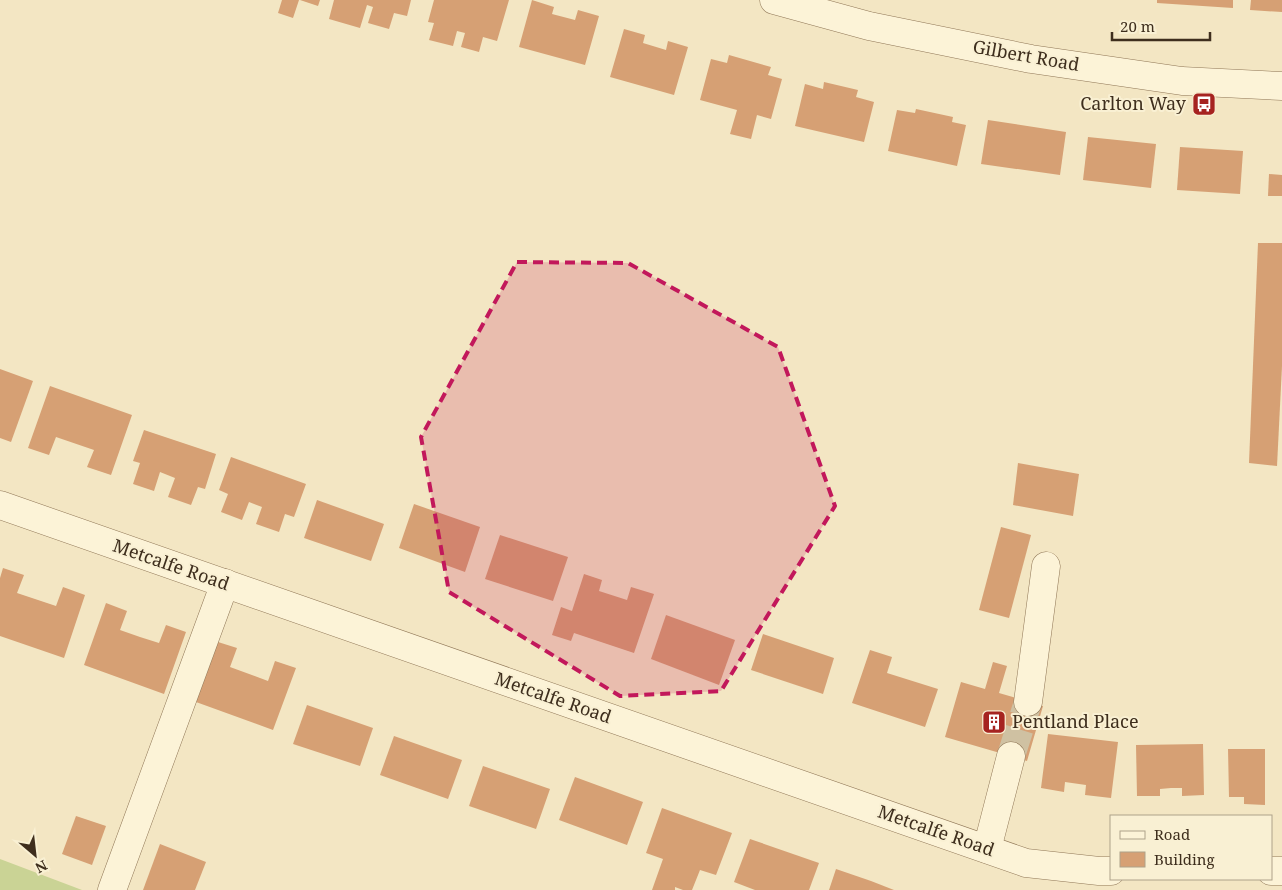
<svg xmlns="http://www.w3.org/2000/svg" width="1282" height="890" font-family="'Noto Serif',serif">
  <style>
    .green { fill: #cad395 }
    .building { fill: #d6a074 }
    .lines { fill: none; stroke-linecap: round; stroke-linejoin: round }
    .minor-tunnel { stroke: #cfc1a2; stroke-width: 28; stroke-dasharray: 28 14; stroke-linecap: butt }
    .minor-casing { stroke: #907757; stroke-width: 29 }
    .minor { stroke: #fcf3d7; stroke-width: 28 }
    .marked { fill: #c2185b; fill-opacity: 0.2; stroke: #c2185b; stroke-width: 4; stroke-dasharray: 10 6; stroke-linejoin: round }
    .labels { text-anchor: middle; stroke-width: 4; stroke-linejoin: round; paint-order: stroke }
    .street-label { font-size: 18px; fill: #3e2e1d; stroke: #f9f0d3 }
    .poi-label { font-size: 18px; fill: #3e2e1d; stroke: #f9f0d3; text-anchor: end }
  </style>
  <rect width="100%" height="100%" fill="#f3e6c3"/>
  <path class="green" d="M0,859l82,31h-82z"/>
  <g class="building">
    <path d="M282,0h17l-6,18 -15,-5z"/>
    <path d="M300,0h20l-2,6z"/>
    <path d="M334,0h77l-4,16 -13,-3 -5,16 -21,-6 5,-16 -6,-2 -7,23 -31,-9z"/>
    <path d="M434,0h75l-12,41 -14,-4 -4,15 -18,-5 4,-14 -8,-2 -4,15 -24,-6 5,-17 -6,-1z"/>
    <path d="M532,0l22,7 -2,7 23,6 3,-10 21,6 -14,49 -66,-18z"/>
    <path d="M1157,0h76v8l-76,-5z"/>
    <path d="M1251,0h31v12l-32,-2z"/>
    <path d="M624,29l21,6 -2,8 23,7 2,-9 20,6 -14,48 -64,-18z"/>
    <path d="M729,55l42,12 -3,8 14,4 -11,40 -14,-4 -6,24 -21,-5 7,-24 -37,-10 11,-41 16,4z"/>
    <path d="M824,82l34,8 -2,7 18,5 -10,40 -69,-16 10,-42 18,5z"/>
    <path d="M916,109l37,8 -1,5 14,3 -9,41 -69,-15 9,-41 18,3z"/>
    <path d="M988,120l78,12 -6,43 -79,-11z"/>
    <path d="M1088,137l68,7 -5,44 -68,-8z"/>
    <path d="M1180,147l63,4 -3,43 -63,-4z"/>
    <path d="M1269,174l13,1v21h-14z"/>
    <path d="M1258,243h24v123l-5,100 -28,-3z"/>
    <path d="M0,369l33,12 -22,61 -11,-4z"/>
    <path d="M50,386l82,29 -21,60 -24,-8 7,-17 -38,-13 -7,18 -21,-7z"/>
    <path d="M144,430l72,24 -11,35 -7,-2 -7,18 -23,-8 7,-19 -15,-6 -6,19 -21,-7 7,-21 -7,-2z"/>
    <path d="M231,457l75,27 -12,33 -9,-3 -6,18 -23,-8 6,-17 -13,-5 -7,18 -21,-8 7,-18 -9,-4z"/>
    <path d="M1018,463l61,11 -6,42 -60,-11z"/>
    <path d="M317,500l67,24 -13,37 -67,-23z"/>
    <path d="M414,504l66,23 -15,45 -66,-24z"/>
    <path d="M1001,527l30,8 -22,83 -30,-8z"/>
    <path d="M500,535l68,22 -15,44 -68,-22z"/>
    <path d="M3,568l21,7 -7,18 39,13 7,-19 22,8 -21,63 -64,-22v-58z"/>
    <path d="M584,574l18,6 -3,11 28,9 4,-13 23,7 -20,59 -60,-20 -3,8 -19,-6 9,-28 11,4z"/>
    <path d="M106,603l21,8 -7,19 20,7 19,6 7,-18 20,7 -22,62 -80,-29z"/>
    <path d="M666,615l69,25 -16,45 -68,-26z"/>
    <path d="M763,634l71,24 -11,36 -72,-24z"/>
    <path d="M218,642l19,6 -7,19 38,14 7,-20 21,7 -23,62 -77,-28z"/>
    <path d="M870,650l22,7 -5,16 51,16 -13,38 -73,-24z"/>
    <path d="M993,662l14,4 -8,27 44,13 -16,55 -82,-24 16,-55 24,7z"/>
    <path d="M307,705l66,23 -13,38 -67,-22z"/>
    <path d="M1048,734l70,8 -7,56 -26,-3 1,-10 -21,-3 -1,10 -23,-4z"/>
    <path d="M394,736l68,24 -14,39 -68,-24z"/>
    <path d="M1203,744l1,51 -22,1v-8h-11l-11,1v7h-23l-1,-51z"/>
    <path d="M1228,749h37v56l-21,-1v-7h-15z"/>
    <path d="M483,766l67,23 -14,40 -67,-23z"/>
    <path d="M575,777l68,25 -16,43 -68,-25z"/>
    <path d="M662,808l70,25 -16,42 -16,-5 -8,20h-9l-8,-3v3h-23l11,-31 -17,-6z"/>
    <path d="M76,816l30,10 -14,39 -30,-11z"/>
    <path d="M750,839l69,24 -10,27h-54l-21,-8z"/>
    <path d="M160,844l46,18 -11,28h-52z"/>
    <path d="M836,869l35,12 23,9h-65z"/>
  </g>
  <g class="lines">
    <path class="minor-tunnel" d="M1011,756l17,-54"/>
    <g class="minor-casing">
      <g id="minor">
        <path d="M774,0l95,26 162,33 151,22 100,5"/>
        <path d="M0,505l1026,358 73,8h12"/>
        <path d="M1028,702l18,-136"/>
        <path d="M987,849l24,-93"/>
        <path d="M1271,871h11"/>
        <path d="M112,890l113,-307"/>
      </g>
    </g>
    <use href="#minor" class="minor"/>
  </g>
  <path class="marked" d="M517,262l111,1 150,84 57,159 -114,185 -101,5 -171,-104 -28,-155z"/>
  <defs>
    <g id="bus-square" transform="scale(1.25)"><rect x="-9" y="-9" width="18" height="18" rx="4" fill="#a62320" stroke="#f9f0d3"/><path d="M-5-6H5V4H4V6H2V4H-2V6H-4V4H-5ZM-3.5-4V0h7V-4ZM-3.5 1.2v1.5H-2V1.2ZM2 1.2v1.5H3.5V1.2Z" fill="#fff"/></g>
    <g id="building-square" transform="scale(1.25)"><rect x="-9" y="-9" width="18" height="18" rx="4" fill="#a62320" stroke="#f9f0d3"/><path d="M-4-6H4V6H1V3H-1V6H-4ZM-2.5-4.3h1.7v1.8h-1.7ZM.8-4.3h1.7v1.8H.8ZM-2.5-1h1.7V.8h-1.7ZM.8-1h1.7V.8H.8Z" fill="#fff"/></g>
  </defs>
  <g fill-rule="evenodd">
    <use href="#bus-square" x="1204" y="104"/>
    <use href="#building-square" x="994" y="722"/>
  </g>
  <g class="labels">
    <g class="street-label">
      <text transform="translate(1026 56) rotate(10)" y="6">Gilbert Road</text>
      <text transform="translate(171 565) rotate(19)" y="6">Metcalfe Road</text>
      <text transform="translate(553 698) rotate(19)" y="6">Metcalfe Road</text>
      <text transform="translate(936 831) rotate(19)" y="6">Metcalfe Road</text>
    </g>
    <g class="poi-label">
      <text x="1186" y="110">Carlton Way</text>
      <text x="1012" y="728" text-anchor="start">Pentland Place</text>
    </g>
  </g>
  <rect x="1110" y="815" width="162" height="65" fill="#f9f0d3" stroke="#aea28a"/>
  <rect x="1120" y="831" width="25" height="8" fill="#fcf3d7" stroke="#aea28a"/>
  <text x="1154" y="840" font-size="15" fill="#3e2e1d">Road</text>
  <rect x="1120" y="852" width="25" height="15" fill="#d6a074" stroke="#aea28a"/>
  <text x="1154" y="865" font-size="15" fill="#3e2e1d">Building</text>
  <g transform="translate(35 855) rotate(152)" stroke="#f9f0d3" stroke-width="4" paint-order="stroke">
  <path d="M0-4L9 19L0 12L-9 19Z" fill="#3e2e1d"/>
  <text y="-8" font-size="14" font-weight="bold" text-anchor="middle" fill="#3e2e1d">N</text>
  </g>
  <path d="M1112 32v8h98v-8" fill="none" stroke="#3e2e1d" stroke-width="2.5"/>
  <text x="1120" y="32" font-size="15" fill="#3e2e1d" stroke="#f9f0d3" stroke-width="4" paint-order="stroke">20 m</text>
</svg>
